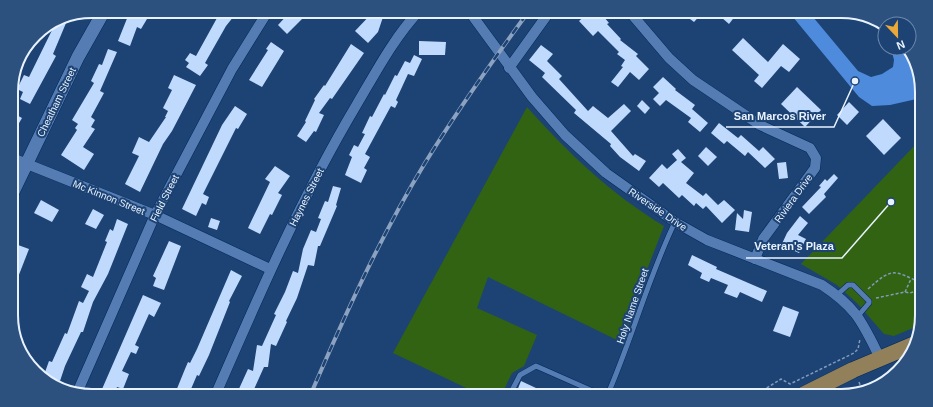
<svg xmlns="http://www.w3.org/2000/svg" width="933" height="407" font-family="Arial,sans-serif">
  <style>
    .green { fill: #326312 }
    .water { fill: #4e8bdd }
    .building { fill: #c0dafd }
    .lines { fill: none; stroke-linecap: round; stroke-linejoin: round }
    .service-casing { stroke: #012857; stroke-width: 6 }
    .minor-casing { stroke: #012857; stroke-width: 11 }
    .tertiary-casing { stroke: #012857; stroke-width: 14 }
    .primary-casing { stroke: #012857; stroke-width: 17 }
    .path { stroke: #839bba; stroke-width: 1.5; stroke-dasharray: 3 2; stroke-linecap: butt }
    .service { stroke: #557db4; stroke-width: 5 }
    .minor { stroke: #557db4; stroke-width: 10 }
    .tertiary { stroke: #557db4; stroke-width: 13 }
    .primary { stroke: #92805b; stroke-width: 16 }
    .rail-casing { stroke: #8ca2c0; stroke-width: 4 }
    .rail { stroke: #1c4374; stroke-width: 2.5; stroke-dasharray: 8; stroke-linecap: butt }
    .labels { text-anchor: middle; stroke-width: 4; stroke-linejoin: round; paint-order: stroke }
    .street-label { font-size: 10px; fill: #e9f2ff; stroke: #1c4374 }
    .rim { fill: none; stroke: #e9f2ff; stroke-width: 2 }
    .leader { fill: none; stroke: #e9f2ff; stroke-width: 1.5 }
    .callout-dot { fill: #e9f2ff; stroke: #1c4374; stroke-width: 1.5 }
    .callout-label { font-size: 11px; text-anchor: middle; font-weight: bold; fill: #e9f2ff; stroke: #1c4374; stroke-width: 4; stroke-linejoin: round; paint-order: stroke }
  </style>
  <rect width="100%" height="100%" fill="#1c4374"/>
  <g class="green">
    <path d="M527,107c41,46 84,87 137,119l-16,41 -25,76 -135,-66 -11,31 60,27 -13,31 -12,7 -11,23h-18l-90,-43z"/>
    <path d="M921,139l1,176 -2,10 -26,11 -10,-2 -26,-30 -21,-19 -36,-21z"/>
  </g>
  <path class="water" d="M788,11h20l50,60 13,6 11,-3 11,-7 1,-7 -3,-12h16l14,33v17l-31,7 -18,1 -13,-9z"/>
  <g class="building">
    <path d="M130,11h16l4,3 -9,15 -4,-2 -7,19 -12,-5z"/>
    <path d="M219,11h19l-12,15 -21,37 3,2 -8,11 -14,-9 3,-4 -4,-3 5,-7 6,3 21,-38 -2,-2z"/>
    <path d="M291,11h19l-23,23 -9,-9z"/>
    <path d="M374,11h11l-7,21 -10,11 -13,-12z"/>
    <path d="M590,11h9l10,12 -2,1 14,15 -1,1 18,14 -2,2 13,13 -10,11 -9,-8 -12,15 -7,-5 12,-15 -2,-1 4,-6 -8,-6 2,-2 -21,-21 -5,5 -14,-15z"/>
    <path d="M674,11h30l-10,11 -8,-6 -3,3z"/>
    <path d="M714,11h25l-10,13z"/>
    <path d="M69,16l-16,38 3,2 -26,48 -10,-5 3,-7 -6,-3 7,-14 5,2 28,-57z"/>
    <path d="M743,38l25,24 15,-18 17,15 -11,13 -8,-6 -19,22 -8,-7 5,-6 -27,-25z"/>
    <path d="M419,41l27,1 -1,13h-26z"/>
    <path d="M271,42l13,9 -22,36 -13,-7 19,-30 -2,-1z"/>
    <path d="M351,44l13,9 -32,46 -2,-1 -11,15 5,2 -8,17 -2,-1 -8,11 -9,-6 9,-14 -1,-1 10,-21 -1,-1 10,-14 1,1z"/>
    <path d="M541,45l12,9 -6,7 15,15 -3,3 29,32 5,-5 15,12 16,-14 7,7 -20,20 22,25 2,-2 11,7 -7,10 -19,-14 -10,-11 1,-2 -37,-31 2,-3 -34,-33 3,-4 -16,-13z"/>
    <path d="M108,49l9,3 -17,39 4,2 -13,24 4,3 -4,7 4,2 -12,18 11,7 -10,16 -23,-15 16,-25 -2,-2 3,-4 -6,-4 22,-37 -3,-2 8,-17 3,1z"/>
    <path d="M414,55l8,4 -8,17 -6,-2 -12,26 2,2 -3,6 -4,-2 -26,48 5,3 -6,11 3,2 -6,13 -16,-8 7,-18 -3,-2 5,-10 4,2 7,-13 -3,-1 8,-17 2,1 12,-23 1,1 10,-20 2,1 8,-15 5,2z"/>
    <path d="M174,75l22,10 -24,46 -9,13 -23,48 -15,-8 14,-28 -7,-3 7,-16 10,5 17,-25h-1l3,-6 -5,-3 9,-18 -4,-2z"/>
    <path d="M663,77l13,12 -1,1 20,15 -3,4 16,14 -8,9 -12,-10 3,-4 -25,-18 -6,6 -7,-7 6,-6 -6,-6z"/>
    <path d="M797,87l24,23 -16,17 -24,-23z"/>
    <path d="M642,100l8,8 -5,6 -8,-8z"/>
    <path d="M849,102l10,10 -12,13 -10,-10z"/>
    <path d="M235,106l12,8 -9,15 -2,-1 -33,66 6,3 -3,8 -4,-2 -6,13 -14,-7 40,-84z"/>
    <path d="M11,112l11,6 -11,19z"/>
    <path d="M883,119l18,19 -17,17 -18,-19z"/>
    <path d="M719,123l19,15 3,-3 18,16 4,-4 12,12 -10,9 -17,-16 -3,4 -18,-15 -3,3 -13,-11z"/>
    <path d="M706,147l11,10 -9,9 -10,-10z"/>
    <path d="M678,149l8,9 -5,4 13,11 -8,10 17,13 3,-3 12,12 6,-5 11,10 -13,13 -16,-17 -3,3 -7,-6 -2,3 -12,-11 -3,3 -16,-15 -4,4 -10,-9 13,-14 5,5 10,-9 -5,-6z"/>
    <path d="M786,162l2,16 -9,1 -2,-16z"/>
    <path d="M275,166l15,10 -12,17 4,2 -10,20 -2,-1 -10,20 -12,-6 22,-46 -5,-3z"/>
    <path d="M834,174l4,4 -14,16 2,3 -17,17 -7,-7 19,-20 -2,-1 6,-7 2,2z"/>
    <path d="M333,186l8,2 -5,17 1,1 -17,40h-2l-4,20 -6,-1 -11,33 -11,23 1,1 -11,24 -5,-2 -3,23h-4l-13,29h-2l-11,-5 10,-22 5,2 4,-26 5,1 14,-31 -2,-1 11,-22 8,-21 5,2 5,-24 8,-19 5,2 5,-13 -3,-1 7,-17 3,1z"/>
    <path d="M41,200l18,10 -7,12 -18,-9z"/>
    <path d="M93,209l11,6 -8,14 -11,-5z"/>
    <path d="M744,210l8,2 -3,20 -14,-2 2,-17 6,6z"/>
    <path d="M800,216l8,7 -10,12 8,4 -7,14 -11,-5 -1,3 -7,-3 7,-15z"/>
    <path d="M211,218l9,3 -3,9 -9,-3z"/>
    <path d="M117,219l11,5 -20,50 -15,28 -10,30h-2l-16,34 -5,15 -16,-6 5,-14 3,1 13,-29 2,1 12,-33 4,2 6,-12 -8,-4 6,-13 6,3 14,-35 -2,-1 5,-12 3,2z"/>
    <path d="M169,241l12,5 -17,44 -11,-4 3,-8 -3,-2z"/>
    <path d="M18,245l11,4 -16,41 -1,-30z"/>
    <path d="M692,255l25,12 -1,2 51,22 -5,11 -22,-10 -3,6 -13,-5 4,-8 -17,-7 -2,4 -9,-4 2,-5 -14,-8z"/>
    <path d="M231,270l11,6 -13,25 1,1 -21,53 -10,21 -2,-1 -9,21h-14l11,-27 3,-7 2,1 7,-14z"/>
    <path d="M143,295l18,8 -7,14 -5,-3 -14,31 4,2 -3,7 -5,-2 -9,19 7,3 -6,15 -6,-2 -3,9h-15z"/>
    <path d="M783,306l16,6 -9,25 -17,-6z"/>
    <path d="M521,381l32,15h-38z"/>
  </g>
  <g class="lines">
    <g class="service-casing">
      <g id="service">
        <path d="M837,295l11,-10h5l16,16v2l-11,13"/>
        <path d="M509,396l11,-21 16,-9 68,30"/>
        <path d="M607,396c25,-57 41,-118 68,-174"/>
      </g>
    </g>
    <g class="minor-casing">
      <g id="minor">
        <path d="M469,11l63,86 33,38 41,38 69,49 32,18 115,45c35,23 40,37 58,73"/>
        <path d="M629,11l40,47 24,22 67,45 50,23 6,10 -1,10 -52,71 -8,20"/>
        <path d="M509,68l41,-57"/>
        <path d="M12,158l143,57 115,54"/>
        <path d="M77,393l78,-178 77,-146 36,-58"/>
        <path d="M215,396c43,-99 86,-198 142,-292 19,-32 36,-65 62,-93"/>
      </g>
    </g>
    <g class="tertiary-casing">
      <path id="tertiary" d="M12,194l66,-137 26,-46"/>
    </g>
    <g class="primary-casing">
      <path id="primary" d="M801,396l52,-26 64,-27"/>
    </g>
    <g class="path">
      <path d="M868,289c26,-23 25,-18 54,-6"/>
      <path d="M905,292l6,-13"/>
      <path d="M876,298l29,-6 5,1 12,-4"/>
      <path d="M859,382l3,8"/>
      <path d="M867,389l23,-12"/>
      <path d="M754,396l27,-17 9,5 64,-31 4,-4 2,-10"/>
    </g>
    <use href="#service" class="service"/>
    <use href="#minor" class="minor"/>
    <use href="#tertiary" class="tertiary"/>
    <use href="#primary" class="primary"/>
    <g class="rail-casing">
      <path id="rail" d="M310,396c34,-79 70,-159 115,-233 32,-52 68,-103 104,-152"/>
    </g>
    <use href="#rail" class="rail"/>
  </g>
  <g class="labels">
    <g class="street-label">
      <text transform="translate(56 102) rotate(-64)" y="4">Cheatham Street</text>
      <text transform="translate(109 197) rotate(22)" y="4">Mc Kinnon Street</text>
      <text transform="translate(306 197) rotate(-63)" y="4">Haynes Street</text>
      <text transform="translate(164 198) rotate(-63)" y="4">Field Street</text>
      <text transform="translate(793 198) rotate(-54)" y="4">Riviera Drive</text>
      <text transform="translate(658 209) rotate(34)" y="4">Riverside Drive</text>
      <text transform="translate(632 306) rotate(-71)" y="4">Holy Name Street</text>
    </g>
  </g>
  <path d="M0 0H933V407H0ZM92 18H841A74 74 0 0 1 915 92V315A74 74 0 0 1 841 389H92A74 74 0 0 1 18 315V92A74 74 0 0 1 92 18Z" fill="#2c517f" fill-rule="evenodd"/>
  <path class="rim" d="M92 18H841A74 74 0 0 1 915 92V315A74 74 0 0 1 841 389H92A74 74 0 0 1 18 315V92A74 74 0 0 1 92 18Z"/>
  <path class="leader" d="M855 81L834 127H726M891 202L842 258H746"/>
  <g class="callout-dot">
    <circle cx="855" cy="81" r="4"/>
    <circle cx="891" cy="202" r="4"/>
  </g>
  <g class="callout-label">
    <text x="780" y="120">San Marcos River</text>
    <text x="794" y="250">Veteran's Plaza</text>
  </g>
  <g transform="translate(897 36) rotate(158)"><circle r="19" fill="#1c4374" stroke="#6e89ac"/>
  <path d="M0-3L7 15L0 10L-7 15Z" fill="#eba93a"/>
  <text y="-6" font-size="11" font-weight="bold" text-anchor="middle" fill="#e9f2ff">N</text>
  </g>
</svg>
